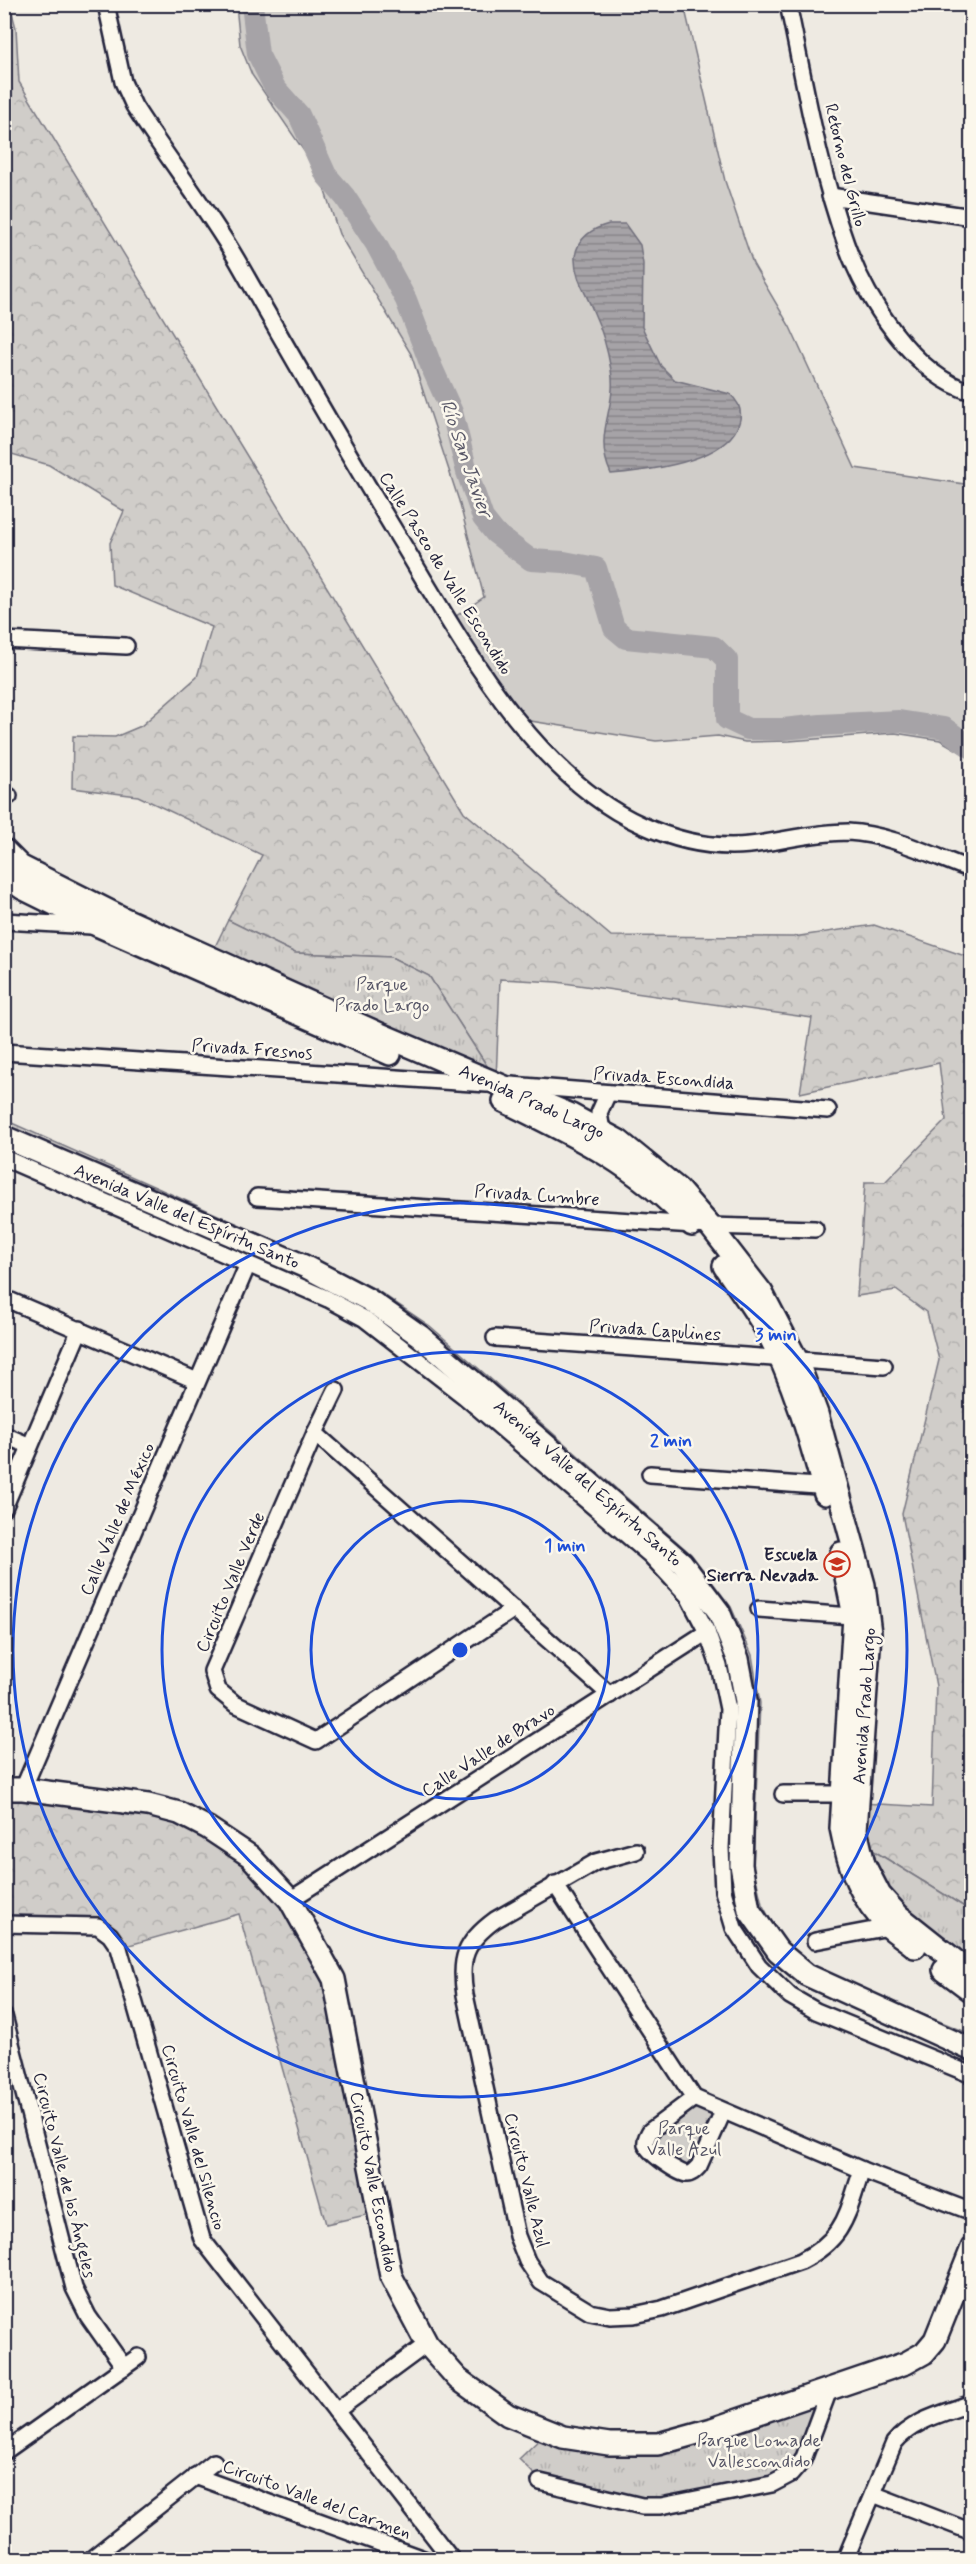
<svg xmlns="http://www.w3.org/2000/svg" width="976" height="2564" font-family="Mynerve,sans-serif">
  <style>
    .grass { fill: #d0cdc9; stroke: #797882; stroke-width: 1.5 }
    .forest { fill: url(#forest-crowns); stroke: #797882; stroke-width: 1.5 }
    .park { fill: url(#park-tufts); stroke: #797882; stroke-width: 1.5 }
    .water { fill: url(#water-rules); stroke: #716f7c; stroke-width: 1.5 }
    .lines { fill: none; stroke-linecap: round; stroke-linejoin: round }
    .river { stroke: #a6a3a7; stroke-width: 22 }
    .street-casing { stroke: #22223b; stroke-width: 20 }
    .secondary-casing { stroke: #22223b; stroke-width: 26 }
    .street { stroke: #fbf7ec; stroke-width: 15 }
    .secondary { stroke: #fbf7ec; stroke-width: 21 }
    .ring { fill: none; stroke: #1d4ed8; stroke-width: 3 }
    .labels { text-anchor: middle; stroke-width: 5; stroke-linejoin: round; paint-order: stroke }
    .street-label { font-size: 18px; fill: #22223b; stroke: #fbf7ec }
    .park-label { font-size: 18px; fill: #565566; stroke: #fbf7ec }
    .poi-label { font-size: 18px; font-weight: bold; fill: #22223b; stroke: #fbf7ec; text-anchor: end }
    .water-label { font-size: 20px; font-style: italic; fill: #575666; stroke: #fbf7ec }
    .centre { fill: #1d4ed8; stroke: #fbf7ec; stroke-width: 3 }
    .ring-label { font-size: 18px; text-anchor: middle; font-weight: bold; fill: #1d4ed8; stroke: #fbf7ec; stroke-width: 5; stroke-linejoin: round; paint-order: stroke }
  </style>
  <defs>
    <pattern id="forest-crowns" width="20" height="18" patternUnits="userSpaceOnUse" patternTransform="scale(1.5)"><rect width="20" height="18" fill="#d0cdc9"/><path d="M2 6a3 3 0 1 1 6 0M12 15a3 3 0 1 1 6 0" fill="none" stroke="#b2b0ae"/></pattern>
    <pattern id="park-tufts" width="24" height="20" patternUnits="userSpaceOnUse" patternTransform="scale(1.5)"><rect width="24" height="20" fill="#d0cdc9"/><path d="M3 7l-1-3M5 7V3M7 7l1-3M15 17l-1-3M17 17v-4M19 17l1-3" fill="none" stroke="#b2b0ae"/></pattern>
    <pattern id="water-rules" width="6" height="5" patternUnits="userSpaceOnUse" patternTransform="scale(1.5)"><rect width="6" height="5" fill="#a6a3a7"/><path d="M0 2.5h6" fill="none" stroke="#878489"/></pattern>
  </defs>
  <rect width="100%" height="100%" fill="#eeeae2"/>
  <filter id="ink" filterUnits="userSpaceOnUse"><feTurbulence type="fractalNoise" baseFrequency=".0167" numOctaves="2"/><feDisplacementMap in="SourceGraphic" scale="12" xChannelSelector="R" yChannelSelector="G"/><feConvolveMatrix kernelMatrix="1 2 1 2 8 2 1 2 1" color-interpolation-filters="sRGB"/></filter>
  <g filter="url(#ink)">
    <path class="grass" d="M236,5h448l41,176 28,83 37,63 65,141 116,17v273l-31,-18 -45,-7 -106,8 -44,1 -27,-6 -62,5 -138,-22 -69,-98 35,-24 -25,-96 -48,-147 -72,-120 -20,-61 -67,-98 -12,-30z"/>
    <g class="forest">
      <path d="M4,5h6l6,23 3,54 445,730 147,124 182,1 81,-12 97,33v953l-110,-68v-40l71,4 4,-121 -34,-172 37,-154 -12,-47 -31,-23 -39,6 8,-114h20l61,-62 -7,-57 -139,30 12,-75 -255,-36 -57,-3 -4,101 -67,-104 -38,-19 -96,-4 -67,-33 34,-65 -124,-59 -66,-8 1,-52 42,1 26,-11 56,-49 15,-50 -100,-42 -2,-42 14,-32 -75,-46 -44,-13z"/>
      <path d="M5,1120l303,135 67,34 55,37 261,228 40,53 21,48 8,48 -7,163 9,38 23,42 24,22 162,66v16l-164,-75 -58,-65 -30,-298 -299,-276 -415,-202z"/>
      <path d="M5,1789l143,16 102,51 84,123 45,233 -53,12 -87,-310 -120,34 -21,-22 -93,-2z"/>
    </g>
    <g class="park">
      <path d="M228,920l67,33 96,4 38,19 67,104 -288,-119z"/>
      <path d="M861,1843l110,68v63l-72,-58z"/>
      <path d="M694,2100l27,13 -24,65 -60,-41z"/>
      <path d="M829,2390l-38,84 -130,32 -115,-20 -27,-27 28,-27 111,12z"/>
    </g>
    <path class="water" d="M609,224h16l15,21 3,19 -1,63 19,39 14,14 55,14c9,8 13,17 9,29 -12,39 -93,48 -128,51 -19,-41 7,-66 0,-104 -3,-18 -9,-40 -17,-57 -7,-19 -20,-35 -19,-56 2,-19 18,-29 34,-33z"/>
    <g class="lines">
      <path class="river" d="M252,4l6,50 17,34 24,27 27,60 19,22 31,47 30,56 26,68 20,44 15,60 16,46 12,15 36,27 33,2 32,6 18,60 12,10 88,9 13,13v59l21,10h35l38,-4 78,-4 45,7 28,20"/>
      <g class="street-casing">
        <g id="street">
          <path d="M106,4l17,78 11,24c33,52 72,101 103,154 53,93 106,186 162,278 60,99 133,238 243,287 35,16 71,24 108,20 33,-4 65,-13 98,-13 42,2 85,24 124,38"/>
          <path d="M788,4c17,80 30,163 58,240 19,53 68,133 126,148"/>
          <path d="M830,196l142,21"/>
          <path d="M4,640l122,6"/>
          <path d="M4,796h5"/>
          <path d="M4,921l87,5"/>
          <path d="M4,1052l483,32"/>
          <path d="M511,1085l317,25"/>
          <path d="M602,1131l-3,-18 9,-20"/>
          <path d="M4,1158l324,141 37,20 99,77 186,159 38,41 19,36 12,34 9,43 -7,139 2,43 11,37 25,38 31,30 26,15 156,64"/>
          <path d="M257,1197l453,29 105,3"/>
          <path d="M4,1298l193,83"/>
          <path d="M495,1338l389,28"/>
          <path d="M336,1390l-21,43 -103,238 6,19 17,14 81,37 198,-132"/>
          <path d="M315,1433l295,262"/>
          <path d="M4,1435l26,11"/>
          <path d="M650,1474l180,13"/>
          <path d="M4,1508l76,-179"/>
          <path d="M759,1609l105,8"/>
          <path d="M23,1789l225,-525"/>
          <path d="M783,1794h69"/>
          <path d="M636,1851l-40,11 -101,58c-30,22 -36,38 -30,75l52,241 10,25 14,21 49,30 20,4 24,-1 28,-6 139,-48c45,-23 46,-48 61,-91"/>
          <path d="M555,1884l139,214 168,72 110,42"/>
          <path d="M290,1900l417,-268"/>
          <path d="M4,1924l94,2 12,9 9,13 83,291 250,321"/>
          <path d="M815,1941l74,-14"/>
          <path d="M4,2016l70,272 14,28 36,51"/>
          <path d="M694,2098l-44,33c-2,4 -5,7 -4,13 1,8 33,30 41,30 5,0 8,-4 12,-8l24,-54"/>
          <path d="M336,2411l91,-67"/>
          <path d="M4,2452l134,-95"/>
          <path d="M195,2476l231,84"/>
          <path d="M540,2482l102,24h19l111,-22 19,-10 12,-14 26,-70"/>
          <path d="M873,2494l99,38"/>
          <path d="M90,2560l124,-98"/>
          <path d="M845,2560l49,-117c18,-23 51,-30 78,-40"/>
        </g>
      </g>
      <g class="secondary-casing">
        <g id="secondary">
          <path d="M4,850l16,16 103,52 255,115 193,82 48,26 59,48 32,37 52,67 35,67 20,54 47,171 6,48 -14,197 8,34 16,31 19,21 73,58"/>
          <path d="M4,875l18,13 77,38 291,128"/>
          <path d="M504,1101c72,35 133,64 188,124"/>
          <path d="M4,1137l300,129 65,34 51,36 262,227 37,49 19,47 8,42 -5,164 8,45 29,41 29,24 165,75"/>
          <path d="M724,1266c14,21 29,41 41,62 28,50 45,111 60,166"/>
          <path d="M841,1553l13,63 -13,212c7,37 19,72 48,99 8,7 18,13 26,20"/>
          <path d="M4,1789h19l125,16 31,8 29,15 42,28 40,44 44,79 57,297 36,68 31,35 50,36 55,22 46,7h49l54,-15 194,-66 18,-10 11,-13 37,-92"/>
          <path d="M944,1970l28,21"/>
        </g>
      </g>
      <use href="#street" class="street"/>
      <use href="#secondary" class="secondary"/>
    </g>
  </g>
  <g class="ring">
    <circle cx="460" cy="1650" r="149"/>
    <circle cx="460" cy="1650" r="298"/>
    <circle cx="460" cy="1650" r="447"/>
  </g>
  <defs>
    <g id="school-ring" transform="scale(1.35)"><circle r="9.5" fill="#fbf7ec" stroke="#c8321e" stroke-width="1.5"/><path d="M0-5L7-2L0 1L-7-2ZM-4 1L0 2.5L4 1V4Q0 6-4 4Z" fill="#c8321e"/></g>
  </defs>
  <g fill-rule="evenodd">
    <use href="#school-ring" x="837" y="1564"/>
  </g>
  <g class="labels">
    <g class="street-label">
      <text transform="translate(846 165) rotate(76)" y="6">Retorno del Grillo</text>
      <text transform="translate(446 573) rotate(58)" y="6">Calle Paseo de Valle Escondido</text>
      <text transform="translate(252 1049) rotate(4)" y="6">Privada Fresnos</text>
      <text transform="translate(664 1078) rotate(4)" y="6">Privada Escondida</text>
      <text transform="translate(532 1101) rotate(24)" y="6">Avenida Prado Largo</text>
      <text transform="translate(537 1195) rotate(4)" y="6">Privada Cumbre</text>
      <text transform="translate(187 1216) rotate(23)" y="6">Avenida Valle del Espíritu Santo</text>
      <text transform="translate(655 1330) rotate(4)" y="6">Privada Capulines</text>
      <text transform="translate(588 1483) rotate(41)" y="6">Avenida Valle del Espíritu Santo</text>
      <text transform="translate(117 1519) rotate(-67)" y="6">Calle Valle de México</text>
      <text transform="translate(230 1582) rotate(-67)" y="6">Circuito Valle Verde</text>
      <text transform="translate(864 1706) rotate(-86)" y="6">Avenida Prado Largo</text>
      <text transform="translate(488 1750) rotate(-33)" y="6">Calle Valle de Bravo</text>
      <text transform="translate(194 2137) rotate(74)" y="6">Circuito Valle del Silencio</text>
      <text transform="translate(65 2175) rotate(76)" y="6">Circuito Valle de los Ángeles</text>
      <text transform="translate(527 2180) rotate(76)" y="6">Circuito Valle Azul</text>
      <text transform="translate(374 2182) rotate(79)" y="6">Circuito Valle Escondido</text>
      <text transform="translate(317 2499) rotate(20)" y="6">Circuito Valle del Carmen</text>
    </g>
    <g class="park-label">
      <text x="382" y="990">Parque<tspan x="382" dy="21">Prado Largo</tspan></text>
      <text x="684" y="2134">Parque<tspan x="684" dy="21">Valle Azul</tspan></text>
      <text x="759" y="2446">Parque Loma de<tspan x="759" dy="21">Vallescondido</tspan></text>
    </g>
    <g class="poi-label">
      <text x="818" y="1560">Escuela<tspan x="818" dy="21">Sierra Nevada</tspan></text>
    </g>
    <g class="water-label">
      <text transform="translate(467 458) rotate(71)" y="7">Río San Javier</text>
    </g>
  </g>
  <circle cx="460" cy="1650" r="9" class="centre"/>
  <g class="ring-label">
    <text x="776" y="1340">3 min</text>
    <text x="671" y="1446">2 min</text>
    <text x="565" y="1551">1 min</text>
  </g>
  <rect width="976" height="2564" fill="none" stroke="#fbf7ec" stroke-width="24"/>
  <rect x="12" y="12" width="952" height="2540" fill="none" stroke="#22223b" stroke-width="2" filter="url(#ink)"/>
</svg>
